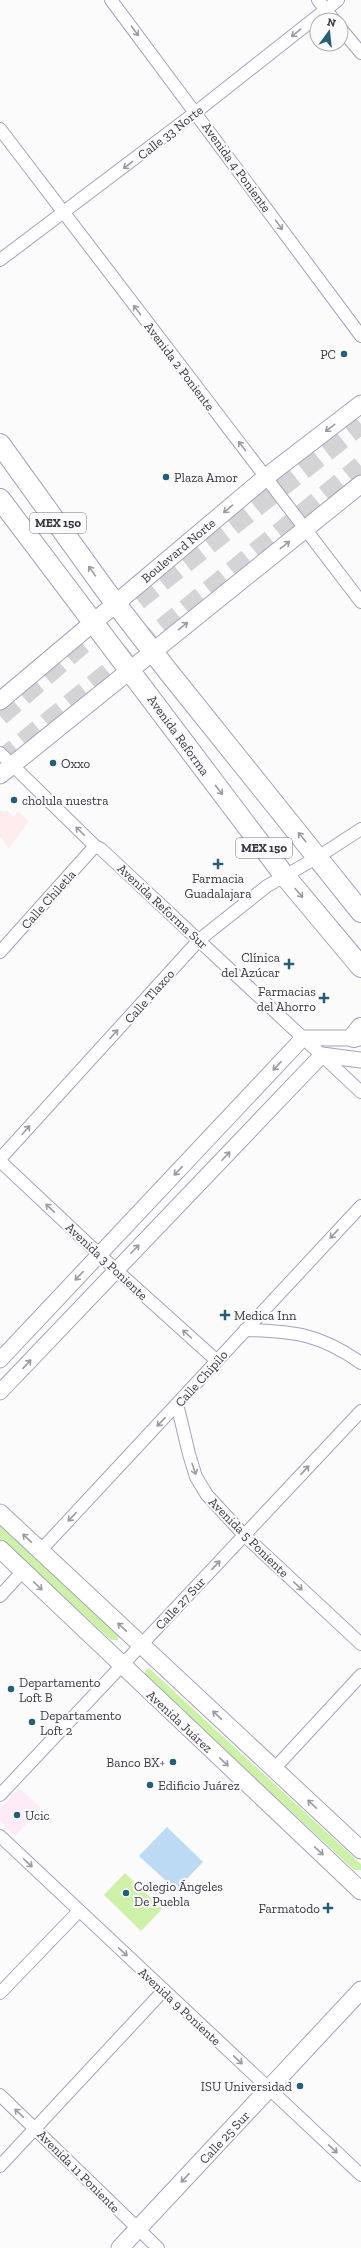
<svg xmlns="http://www.w3.org/2000/svg" width="361" height="2248" font-family="'Zilla Slab',serif">
  <style>
    .commercial { fill: #feedec }
    .education { fill: #fdecf7 }
    .green { fill: #cdf1a8 }
    .water { fill: #bcdaf3 }
    .lines { fill: none; stroke-linecap: round; stroke-linejoin: round }
    .primary-tunnel { stroke: #d4d4d6; stroke-width: 20; stroke-dasharray: 20 10; stroke-linecap: butt }
    .minor-casing { stroke: #a4a1c0; stroke-width: 14 }
    .tertiary-casing { stroke: #a4a1c0; stroke-width: 17 }
    .secondary-casing { stroke: #a4a1c0; stroke-width: 19 }
    .primary-casing { stroke: #a4a1c0; stroke-width: 22 }
    .minor { stroke: #fff; stroke-width: 12 }
    .tertiary { stroke: #fff; stroke-width: 15 }
    .secondary { stroke: #fff; stroke-width: 17 }
    .primary { stroke: #fff; stroke-width: 20 }
    .oneway { stroke: #9c9ba2 }
    .poi-dot { fill: #265e78; stroke: #fbfbfb; stroke-width: 1.5 }
    .labels { text-anchor: middle; stroke-width: 4; stroke-linejoin: round; paint-order: stroke }
    .shield { fill: #fbfbfb; stroke: #72727b; stroke-width: 1 }
    .shield-label { font-size: 12px; font-weight: bold; fill: #383744 }
    .street-label { font-size: 13px; fill: #383744; stroke: #fbfbfb }
    .poi-label { font-size: 13px; fill: #383744; stroke: #fbfbfb; text-anchor: start }
  </style>
  <rect width="100%" height="100%" fill="#fbfbfb"/>
  <path class="commercial" d="M0,810l3,2 4,-2 6,7 5,-5 11,9 -20,27 -9,-11z"/>
  <path class="education" d="M19,1788l22,20 -26,28 -15,-14v-14z"/>
  <g class="green">
    <path d="M0,1524l119,111 -1,5h-7l-111,-102z"/>
    <path d="M149,1668l212,196v6h-7l-209,-194v-5z"/>
    <path d="M125,1873l37,36 -21,22 -37,-36z"/>
  </g>
  <path class="water" d="M167,1827l36,35 -27,28 -37,-34z"/>
  <g class="lines">
    <g class="primary-tunnel">
      <path d="M0,716l79,-69 282,-223"/>
      <path d="M0,761l361,-295"/>
    </g>
    <g class="minor-casing">
      <g id="minor">
        <path d="M111,0l250,336"/>
        <path d="M318,0l16,20"/>
        <path d="M341,29l20,24"/>
        <path d="M0,129l361,473"/>
        <path d="M0,260l196,-148 142,-112"/>
        <path d="M0,753l95,93 6,3 260,243"/>
        <path d="M0,952l95,-106"/>
        <path d="M0,1159l199,-219 68,-54 51,-29 43,-28"/>
        <path d="M0,1161l116,109 100,90"/>
        <path d="M245,1330c49,1 75,4 116,33"/>
        <path d="M177,1404l12,50 7,23 11,18 37,40 117,109"/>
        <path d="M41,1550l320,-344"/>
        <path d="M0,1596l23,-25"/>
        <path d="M274,1769l87,-94"/>
        <path d="M0,1795l361,-384"/>
        <path d="M0,1836l361,339"/>
        <path d="M0,1993l79,-82"/>
        <path d="M0,2095l158,153"/>
        <path d="M0,2166l164,-176"/>
      </g>
    </g>
    <g class="tertiary-casing">
      <g id="tertiary">
        <path d="M0,1360l303,-322h58"/>
        <path d="M0,1392l322,-337 39,5"/>
      </g>
    </g>
    <g class="secondary-casing">
      <g id="secondary">
        <path d="M0,701l266,-224 95,-73"/>
        <path d="M0,775l361,-291"/>
        <path d="M0,1513l361,337"/>
        <path d="M0,1549l361,342"/>
        <path d="M120,2248l241,-258"/>
      </g>
    </g>
    <g class="primary-casing">
      <g id="primary">
        <path d="M0,444l106,147 61,79 194,242"/>
        <path d="M0,499l284,376 77,92"/>
        <path d="M354,1037l7,-9"/>
      </g>
    </g>
    <use href="#minor" class="minor"/>
    <use href="#tertiary" class="tertiary"/>
    <use href="#secondary" class="secondary"/>
    <use href="#primary" class="primary"/>
  </g>
  <defs><path id="oneway-shaft" d="M-6 0H5M1.5-3L5.5 0L1.5 3" fill="none" stroke-width="1.6" stroke-linecap="round" stroke-linejoin="round"/></defs>
  <g class="oneway">
    <use href="#oneway-shaft" transform="translate(135 31) rotate(53)"/>
    <use href="#oneway-shaft" transform="translate(296 33) rotate(141)"/>
    <use href="#oneway-shaft" transform="translate(128 165) rotate(143)"/>
    <use href="#oneway-shaft" transform="translate(279 225) rotate(54)"/>
    <use href="#oneway-shaft" transform="translate(137 310) rotate(-127)"/>
    <use href="#oneway-shaft" transform="translate(330 428) rotate(143)"/>
    <use href="#oneway-shaft" transform="translate(242 446) rotate(-128)"/>
    <use href="#oneway-shaft" transform="translate(228 509) rotate(140)"/>
    <use href="#oneway-shaft" transform="translate(285 545) rotate(-38)"/>
    <use href="#oneway-shaft" transform="translate(92 571) rotate(-126)"/>
    <use href="#oneway-shaft" transform="translate(183 626) rotate(-39)"/>
    <use href="#oneway-shaft" transform="translate(219 790) rotate(52)"/>
    <use href="#oneway-shaft" transform="translate(80 831) rotate(-136)"/>
    <use href="#oneway-shaft" transform="translate(302 837) rotate(-129)"/>
    <use href="#oneway-shaft" transform="translate(299 893) rotate(50)"/>
    <use href="#oneway-shaft" transform="translate(114 1034) rotate(-48)"/>
    <use href="#oneway-shaft" transform="translate(277 1066) rotate(133)"/>
    <use href="#oneway-shaft" transform="translate(26 1130) rotate(-48)"/>
    <use href="#oneway-shaft" transform="translate(226 1156) rotate(-46)"/>
    <use href="#oneway-shaft" transform="translate(178 1171) rotate(133)"/>
    <use href="#oneway-shaft" transform="translate(50 1208) rotate(-137)"/>
    <use href="#oneway-shaft" transform="translate(334 1234) rotate(133)"/>
    <use href="#oneway-shaft" transform="translate(135 1249) rotate(-46)"/>
    <use href="#oneway-shaft" transform="translate(79 1276) rotate(133)"/>
    <use href="#oneway-shaft" transform="translate(187 1334) rotate(-138)"/>
    <use href="#oneway-shaft" transform="translate(27 1364) rotate(-47)"/>
    <use href="#oneway-shaft" transform="translate(161 1422) rotate(133)"/>
    <use href="#oneway-shaft" transform="translate(194 1469) rotate(71)"/>
    <use href="#oneway-shaft" transform="translate(305 1470) rotate(-47)"/>
    <use href="#oneway-shaft" transform="translate(72 1517) rotate(133)"/>
    <use href="#oneway-shaft" transform="translate(27 1538) rotate(-137)"/>
    <use href="#oneway-shaft" transform="translate(216 1565) rotate(-47)"/>
    <use href="#oneway-shaft" transform="translate(38 1586) rotate(44)"/>
    <use href="#oneway-shaft" transform="translate(298 1586) rotate(43)"/>
    <use href="#oneway-shaft" transform="translate(122 1627) rotate(-137)"/>
    <use href="#oneway-shaft" transform="translate(217 1715) rotate(-137)"/>
    <use href="#oneway-shaft" transform="translate(224 1762) rotate(43)"/>
    <use href="#oneway-shaft" transform="translate(312 1804) rotate(-137)"/>
    <use href="#oneway-shaft" transform="translate(319 1851) rotate(43)"/>
    <use href="#oneway-shaft" transform="translate(28 1863) rotate(43)"/>
    <use href="#oneway-shaft" transform="translate(123 1952) rotate(43)"/>
    <use href="#oneway-shaft" transform="translate(238 2060) rotate(43)"/>
    <use href="#oneway-shaft" transform="translate(19 2113) rotate(-137)"/>
    <use href="#oneway-shaft" transform="translate(333 2149) rotate(43)"/>
    <use href="#oneway-shaft" transform="translate(185 2178) rotate(133)"/>
  </g>
  <g class="poi-dot">
    <circle cx="344" cy="354" r="4"/>
    <circle cx="166" cy="477" r="4"/>
    <circle cx="53" cy="763" r="4"/>
    <circle cx="14" cy="800" r="4"/>
    <path d="M216 858h4v4h4v4h-4v4h-4v-4h-4v-4h4z"/>
    <path d="M287 958h4v4h4v4h-4v4h-4v-4h-4v-4h4z"/>
    <path d="M322 992h4v4h4v4h-4v4h-4v-4h-4v-4h4z"/>
    <path d="M223 1309h4v4h4v4h-4v4h-4v-4h-4v-4h4z"/>
    <circle cx="11" cy="1689" r="4"/>
    <circle cx="32" cy="1722" r="4"/>
    <circle cx="173" cy="1762" r="4"/>
    <circle cx="150" cy="1785" r="4"/>
    <circle cx="17" cy="1815" r="4"/>
    <circle cx="126" cy="1893" r="4"/>
    <path d="M326 1902h4v4h4v4h-4v4h-4v-4h-4v-4h4z"/>
    <circle cx="300" cy="2086" r="4"/>
  </g>
  <g class="labels">
    <g class="shield">
      <rect x="30" y="513" width="56" height="20" rx="3"/>
      <rect x="236" y="838" width="56" height="20" rx="3"/>
    </g>
    <g class="shield-label">
      <text x="58" y="527">MEX 150</text>
      <text x="264" y="852">MEX 150</text>
    </g>
    <g class="street-label">
      <text transform="translate(170 132) rotate(-38)" y="5">Calle 33 Norte</text>
      <text transform="translate(237 167) rotate(54)" y="5">Avenida 4 Poniente</text>
      <text transform="translate(180 366) rotate(53)" y="5">Avenida 2 Poniente</text>
      <text transform="translate(178 550) rotate(-40)" y="5">Boulevard Norte</text>
      <text transform="translate(179 735) rotate(54)" y="5">Avenida Reforma</text>
      <text transform="translate(48 899) rotate(-48)" y="5">Calle Chiletla</text>
      <text transform="translate(163 906) rotate(43)" y="5">Avenida Reforma Sur</text>
      <text transform="translate(149 996) rotate(-48)" y="5">Calle Tlaxco</text>
      <text transform="translate(107 1261) rotate(43)" y="5">Avenida 3 Poniente</text>
      <text transform="translate(201 1378) rotate(-48)" y="5">Calle Chipilo</text>
      <text transform="translate(249 1537) rotate(45)" y="5">Avenida 5 Poniente</text>
      <text transform="translate(180 1603) rotate(-47)" y="5">Calle 27 Sur</text>
      <text transform="translate(180 1721) rotate(43)" y="5">Avenida Juárez</text>
      <text transform="translate(180 2006) rotate(43)" y="5">Avenida 9 Poniente</text>
      <text transform="translate(224 2137) rotate(-47)" y="5">Calle 25 Sur</text>
      <text transform="translate(79 2171) rotate(45)" y="5">Avenida 11 Poniente</text>
    </g>
    <g class="poi-label">
      <text x="336" y="359" text-anchor="end">PC</text>
      <text x="174" y="482">Plaza Amor</text>
      <text x="61" y="768">Oxxo</text>
      <text x="22" y="805">cholula nuestra</text>
      <text x="218" y="883" text-anchor="middle">Farmacia<tspan x="218" dy="15">Guadalajara</tspan></text>
      <text x="280" y="962" text-anchor="end">Clínica<tspan x="280" dy="15">del Azúcar</tspan></text>
      <text x="316" y="996" text-anchor="end">Farmacias<tspan x="316" dy="15">del Ahorro</tspan></text>
      <text x="234" y="1320">Medica Inn</text>
      <text x="19" y="1687">Departamento<tspan x="19" dy="15">Loft B</tspan></text>
      <text x="40" y="1720">Departamento<tspan x="40" dy="15">Loft 2</tspan></text>
      <text x="165" y="1767" text-anchor="end">Banco BX+</text>
      <text x="158" y="1790">Edificio Juárez</text>
      <text x="25" y="1820">Ucic</text>
      <text x="134" y="1891">Colegio Ángeles<tspan x="134" dy="15">De Puebla</tspan></text>
      <text x="320" y="1913" text-anchor="end">Farmatodo</text>
      <text x="292" y="2091" text-anchor="end">ISU Universidad</text>
    </g>
  </g>
  <g transform="translate(329 32) rotate(15)"><circle r="19" fill="#fbfbfb" stroke="#adadb2"/>
  <path d="M0-3L7 15L0 10L-7 15Z" fill="#265e78"/>
  <text y="-6" font-size="11" font-weight="bold" text-anchor="middle" fill="#383744">N</text>
  </g>
</svg>
